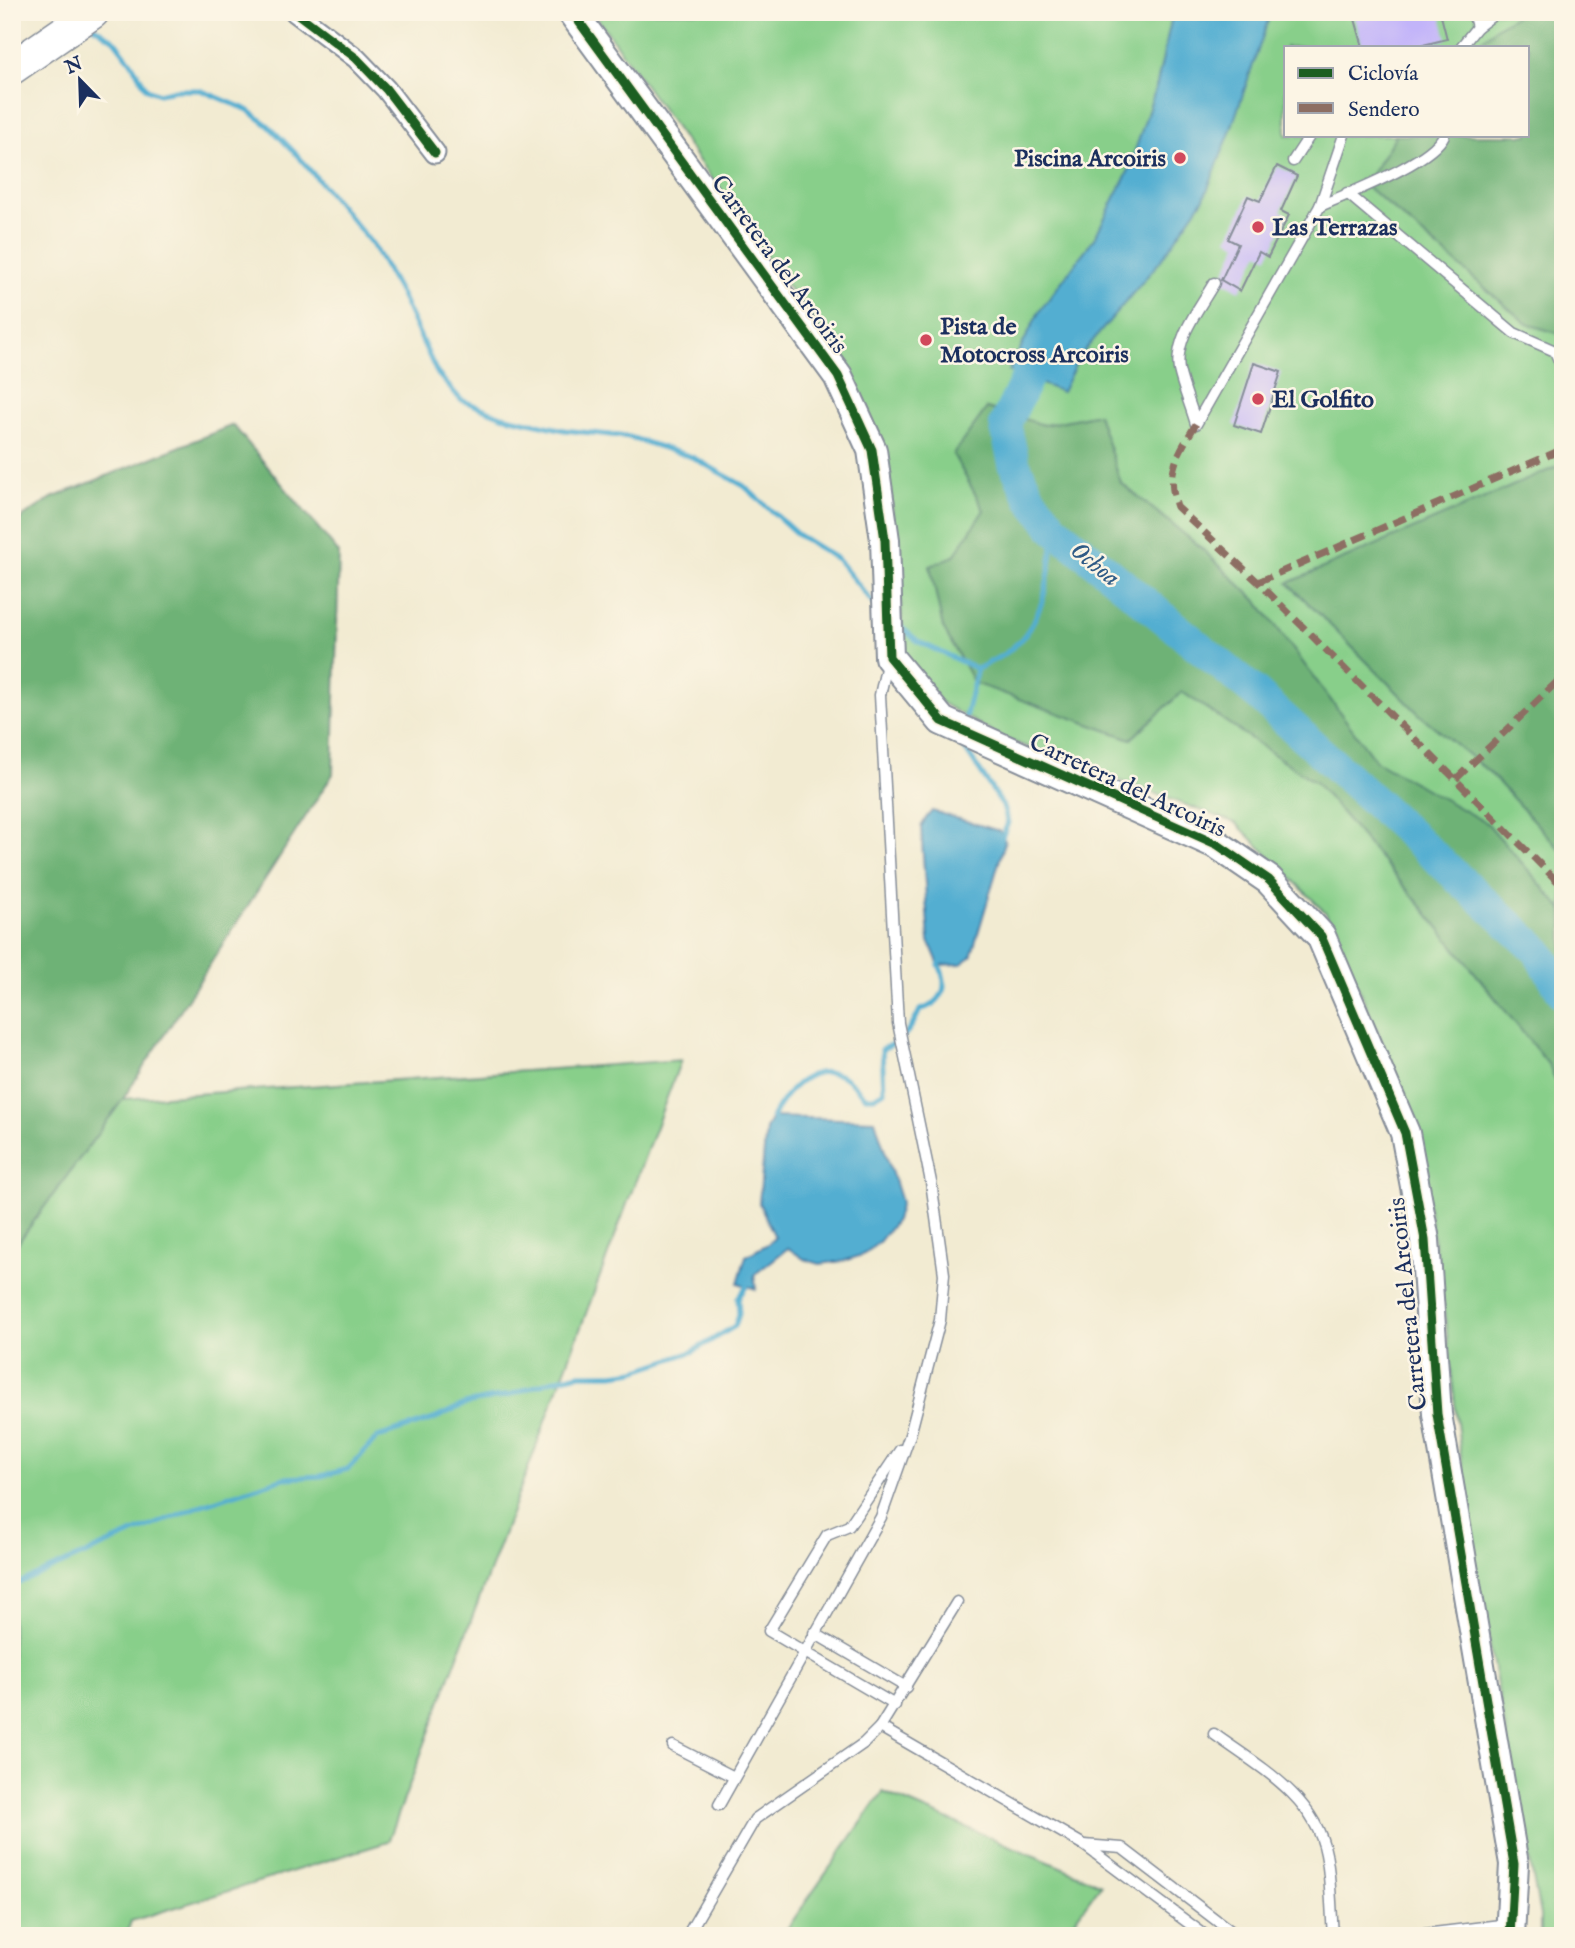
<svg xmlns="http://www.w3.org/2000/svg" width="1575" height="1948" font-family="'IM FELL English',serif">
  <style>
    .green { fill: #88cf8a; stroke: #527f74; stroke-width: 2; fill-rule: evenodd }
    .forest { fill: #6eb276; stroke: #44706a; stroke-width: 2 }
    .water { fill: #53aed1; stroke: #376e98; stroke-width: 2 }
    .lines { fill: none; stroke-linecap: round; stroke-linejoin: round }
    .stream { stroke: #53aed1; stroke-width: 5 }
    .river { stroke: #53aed1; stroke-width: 32 }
    .building { fill: #c2b4f9 }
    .lane-casing { stroke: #868d98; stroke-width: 13 }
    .street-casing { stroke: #868d98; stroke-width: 23 }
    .secondary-casing { stroke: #868d98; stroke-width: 32 }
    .primary-casing { stroke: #868d98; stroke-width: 35 }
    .lane { stroke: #fff; stroke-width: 10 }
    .street { stroke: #fff; stroke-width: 19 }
    .secondary { stroke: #fff; stroke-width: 28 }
    .primary { stroke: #fff; stroke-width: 32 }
    .quiet { stroke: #8d6e63; stroke-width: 7; stroke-dasharray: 14 7; stroke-linecap: butt }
    .cycleway-casing { stroke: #fcf5e5; stroke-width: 13 }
    .cycleway { stroke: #1b5e20; stroke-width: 9 }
    .poi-dot { fill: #d1495b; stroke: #fcf5e5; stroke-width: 2.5 }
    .labels { text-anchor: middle; stroke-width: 5; stroke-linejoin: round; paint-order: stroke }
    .poi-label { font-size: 24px; font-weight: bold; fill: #1b2f5e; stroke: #fcf5e5; text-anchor: start }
    .street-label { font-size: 24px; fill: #1b2f5e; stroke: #fcf5e5 }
    .water-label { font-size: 26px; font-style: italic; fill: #2f5b86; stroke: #fcf5e5 }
  </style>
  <rect width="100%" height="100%" fill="#fcf5e5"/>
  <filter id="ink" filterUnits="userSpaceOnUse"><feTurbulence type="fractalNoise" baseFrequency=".0143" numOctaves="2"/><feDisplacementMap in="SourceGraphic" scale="14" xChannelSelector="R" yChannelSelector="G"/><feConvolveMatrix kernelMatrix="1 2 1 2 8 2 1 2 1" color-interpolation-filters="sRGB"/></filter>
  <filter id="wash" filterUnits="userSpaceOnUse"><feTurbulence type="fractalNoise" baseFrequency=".00686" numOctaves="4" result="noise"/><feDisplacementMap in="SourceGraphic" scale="28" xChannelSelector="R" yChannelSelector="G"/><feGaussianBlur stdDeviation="1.57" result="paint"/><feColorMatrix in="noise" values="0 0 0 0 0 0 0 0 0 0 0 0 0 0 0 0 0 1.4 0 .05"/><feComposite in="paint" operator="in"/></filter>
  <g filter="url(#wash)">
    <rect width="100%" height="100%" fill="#f2ebd2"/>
    <g class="green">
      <path d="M593,12h970v1924h-23v-21l-69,-369 -25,-221 -31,-208 -89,-204 -90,-90 -231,-84 -65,-37 -35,-47 -17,-192 -42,-95zM1286,47h242v88h-242z"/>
      <path d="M681,1060l-293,782 -257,79 -5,15h-114v-685l111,-152z"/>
      <path d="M883,1792l218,92 -38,52h-281z"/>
    </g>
    <g class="forest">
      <path d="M1522,12h41v323l-36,-11 -162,-139 31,-50h132v-88h-54l23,-20z"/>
      <path d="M987,408l57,17 54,-11 23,69 78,63 59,56 118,159 112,63 75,86v185l-15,-31 -121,-151 -111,-130 -134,-91 -51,47 -157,-56 -31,-55 -13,-62 24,-10 30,-46 -31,-56z"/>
      <path d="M233,425l106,128 -6,221 -210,325 -111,152v-727l40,-26z"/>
      <path d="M1563,464v389l-74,-81 -69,-57 -132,-132z"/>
    </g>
    <g class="water">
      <path d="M1173,12h98l-42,123 -25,63 -43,62 -82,97 -17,35 -53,-21 30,-59 56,-75 33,-65 29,-88z"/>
      <path d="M932,811l68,20 5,11 -34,115 -10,7 -22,1 -10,-24 -8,-114 5,-9z"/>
      <path d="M772,1117l103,3 26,82 -5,18 -17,22 -16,13 -20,6 -23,3 -16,-5 -16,-11 -34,27 2,14 -18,-6 8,-27 22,-12 7,-7 -16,-34 7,-74z"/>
    </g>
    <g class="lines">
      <g class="stream">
        <path d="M93,26l21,14 17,22 16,27 12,5 16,-4h25l48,20 21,16 30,31 73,87 30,53 35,76 24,27 41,16 62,14 65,7 63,20 52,29 54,49 39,24 36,44"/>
        <path d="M902,628l17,14 58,27c11,-6 24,-12 33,-19 37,-31 39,-76 45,-121"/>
        <path d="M964,722l13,-53"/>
        <path d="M964,747l39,59 5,17 -8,19"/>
        <path d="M776,1122l-4,-5c14,-25 36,-54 68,-42 9,3 18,15 25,22h9l10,-6 -2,-42c20,-7 30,-20 38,-39 23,-7 30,-23 19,-45l2,-5"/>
        <path d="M12,1586l112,-49 78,-32 82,-27 37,-2 27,-7 30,-32 56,-18 31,-15 44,-9 44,-15 27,-6h33l22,-3 57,-19 43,-26 4,-12 -1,-16 8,-11 1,-4"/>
      </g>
      <path class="river" d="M1050,344l-23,34 -22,46 9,39 17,36 24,30 203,166 280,256 25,42"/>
    </g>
    <g id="blocks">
      <g class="building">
        <path d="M1353,12h87l7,27 -32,8h-52z"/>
        <path d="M1277,166l20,10 -16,35 8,4 -21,42 -9,-5 -19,39 -19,-11 17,-36 -10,-5 20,-43 12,5z"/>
        <path d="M1254,363l27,9 -20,62 -27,-9z"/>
      </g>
    </g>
  </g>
  <g filter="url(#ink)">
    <use href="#blocks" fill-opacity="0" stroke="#868d98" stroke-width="2"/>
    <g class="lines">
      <g class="lane-casing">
        <g id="lane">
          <path d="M1473,12l4,15"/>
          <path d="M1461,47l16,-20 20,-15"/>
          <path d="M1344,135l-24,71c29,-13 112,-44 124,-71"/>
          <path d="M1293,161l17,-26"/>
          <path d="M1347,193l167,140 41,18 8,19"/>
          <path d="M1214,283c-15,26 -40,56 -35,87 4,18 12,36 17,54l124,-218"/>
          <path d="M814,1633l92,54"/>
          <path d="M895,1705l-126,-74 58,-96 22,-9 51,-76"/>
          <path d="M880,1727l204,118"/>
          <path d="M1214,1734c44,32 101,62 112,120 5,26 5,55 7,82"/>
          <path d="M673,1746l61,31"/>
          <path d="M719,1805l162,-288 29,-82 30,-115 4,-46 -13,-92 -33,-159 -18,-328 7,-31"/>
          <path d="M687,1936l68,-117 109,-76 16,-16 77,-125"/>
          <path d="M1206,1936l-122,-91 38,3 115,88"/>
          <path d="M1408,1936l101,-12"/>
        </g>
      </g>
      <g class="street-casing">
        <path id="street" d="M295,12l61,46 30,31 49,64"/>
      </g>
      <g class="secondary-casing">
        <path id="secondary" d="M572,12l266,364 34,74 13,90 4,117 53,64 276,124 51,35 52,56 84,197 20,107 12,174 77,450 -4,72"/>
      </g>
      <g class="primary-casing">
        <path id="primary" d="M12,68l81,-56"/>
      </g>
      <use href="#lane" class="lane"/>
      <use href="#street" class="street"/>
      <use href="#secondary" class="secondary"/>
      <use href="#primary" class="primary"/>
      <g class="quiet">
        <path d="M1196,424c-18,30 -31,47 -19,83l81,75 305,305"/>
        <path d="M1258,582l305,-133"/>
        <path d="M1456,779l107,-103"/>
      </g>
      <g class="cycleway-casing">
        <g id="cycleway">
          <path d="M295,12l61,46 30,31 49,64"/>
          <path d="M572,12l266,364 34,74 13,90 4,117 53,64 276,124 51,35 52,56 84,197 20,107 12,174 77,450 -4,72"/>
        </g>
      </g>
      <use href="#cycleway" class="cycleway"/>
    </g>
  </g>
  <g class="poi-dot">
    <circle cx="1180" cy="158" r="7"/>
    <circle cx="1258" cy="227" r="7"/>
    <circle cx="926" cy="340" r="7"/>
    <circle cx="1258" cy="399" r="7"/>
  </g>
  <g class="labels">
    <g class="poi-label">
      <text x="1166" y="166" text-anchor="end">Piscina Arcoiris</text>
      <text x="1272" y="235">Las Terrazas</text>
      <text x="940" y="334">Pista de<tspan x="940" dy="28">Motocross Arcoiris</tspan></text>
      <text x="1272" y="407">El Golfito</text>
    </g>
    <g class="street-label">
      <text transform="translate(780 264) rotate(54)" y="8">Carretera del Arcoiris</text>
      <text transform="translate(1128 785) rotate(25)" y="8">Carretera del Arcoiris</text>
      <text transform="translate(1407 1304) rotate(-96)" y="8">Carretera del Arcoiris</text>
    </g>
    <g class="water-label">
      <text transform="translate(1096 563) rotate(39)" y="9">Ochoa</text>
    </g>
  </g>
  <rect width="1575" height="1948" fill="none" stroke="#fcf5e5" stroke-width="42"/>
  <rect x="1284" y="46" width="245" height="91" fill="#fcf5e5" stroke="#a2a6af" stroke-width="2"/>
  <rect x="1298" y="68" width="35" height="10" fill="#1b5e20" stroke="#a2a6af" stroke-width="2"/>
  <text x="1348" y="80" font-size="21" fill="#1b2f5e">Ciclovía</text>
  <rect x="1298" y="103" width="35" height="10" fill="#8d6e63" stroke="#a2a6af" stroke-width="2"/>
  <text x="1348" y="116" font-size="21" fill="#1b2f5e">Sendero</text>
  <g transform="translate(80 80) rotate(337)" stroke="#fcf5e5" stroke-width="5" paint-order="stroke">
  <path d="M0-5L12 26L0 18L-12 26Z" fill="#1b2f5e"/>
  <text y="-10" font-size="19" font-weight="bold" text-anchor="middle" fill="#1b2f5e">N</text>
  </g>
</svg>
